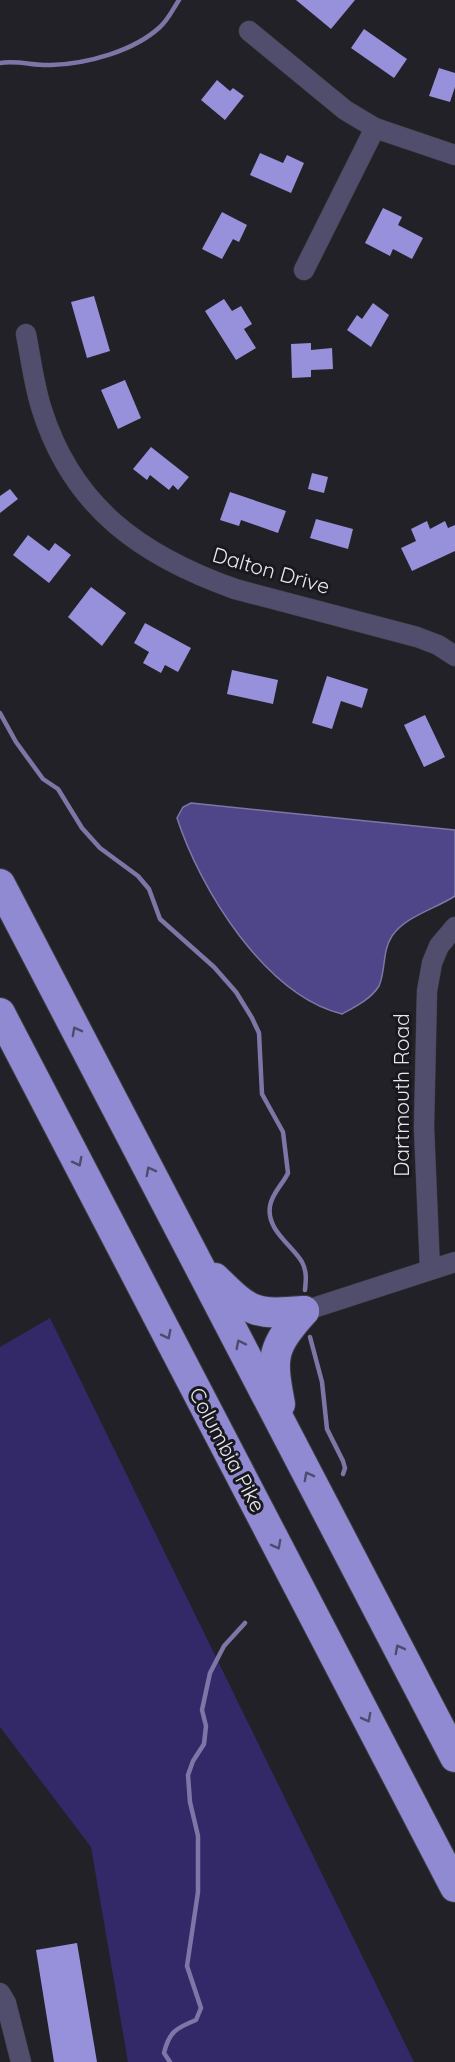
<svg xmlns="http://www.w3.org/2000/svg" width="455" height="2062" font-family="Quicksand,sans-serif">
  <style>
    .green { fill: #342968 }
    .water { fill: #4f4689; stroke: #7d77a7; stroke-width: 1.5 }
    .lines { fill: none; stroke-linecap: round; stroke-linejoin: round }
    .stream { stroke: #7d77a7; stroke-width: 4.5 }
    .building { fill: #9790da }
    .minor-casing { stroke: #3e3d43; stroke-width: 21 }
    .highway-casing { stroke: #3e3d43; stroke-width: 32 }
    .minor { stroke: #504e6c; stroke-width: 20 }
    .highway { stroke: #908ad3; stroke-width: 30 }
    .oneway { stroke: #4e4b6f }
    .labels { text-anchor: middle; stroke-width: 6; stroke-linejoin: round; paint-order: stroke }
    .street-label { font-size: 21px; fill: #e8e8ec; stroke: #18181e }
  </style>
  <rect width="100%" height="100%" fill="#222127"/>
  <path class="green" d="M50,1318l364,744h-286l-37,-215 -91,-120v-380z"/>
  <path class="water" d="M191,803l264,27v66c-20,13 -49,20 -63,40 -10,15 -6,34 -13,50 -8,13 -24,21 -37,28 -77,-19 -142,-125 -165,-196l6,-11z"/>
  <g class="lines">
    <g class="stream">
      <path d="M0,63c17,-3 35,3 51,2 36,-1 83,-14 109,-38 8,-7 13,-18 19,-27"/>
      <path d="M0,713l16,29 27,37 15,10 24,39 18,20 38,28 11,13 11,30 54,48 22,25 16,26 7,15 3,61 21,38 5,41c-5,11 -16,20 -18,33 -4,24 22,39 32,56 5,9 4,19 3,28"/>
      <path d="M310,1337l12,45 5,47 16,32 2,7 -2,6"/>
      <path d="M170,2062l-6,-9c5,-21 12,-25 32,-33l5,-12 -14,-42 11,-74v-56l-8,-34 -2,-27 5,-14 11,-17 2,-18 -4,-16 8,-37 14,-27 21,-23"/>
    </g>
  </g>
  <g class="building">
    <path d="M296,0h59l-24,29z"/>
    <path d="M364,29l43,30 -13,19 -43,-30z"/>
    <path d="M439,68l16,5v14l-5,15 -21,-6z"/>
    <path d="M217,80l13,11 3,-3 11,8 -19,24 -24,-20z"/>
    <path d="M260,153l23,10 4,-8 17,8 -13,30 -41,-18z"/>
    <path d="M383,208l19,9 -4,8 25,13 -11,21 -19,-10 -3,7 -25,-13z"/>
    <path d="M222,212l25,13 -8,17 -6,-3 -11,20 -20,-10z"/>
    <path d="M94,296l16,55 -23,7 -16,-56z"/>
    <path d="M224,299l8,12 9,-5 11,18 -8,5 12,19 -20,12 -31,-49z"/>
    <path d="M373,303l16,12 -18,32 -24,-17 10,-15 5,4z"/>
    <path d="M311,343v7l21,-2 1,21 -22,1v7l-19,1 -1,-34z"/>
    <path d="M125,380l16,38 -23,11 -17,-39z"/>
    <path d="M151,447l38,30 -11,13 -5,-5 -4,5 -19,-15 -3,5 -14,-11z"/>
    <path d="M312,473l16,4 -4,16 -16,-4z"/>
    <path d="M10,489l8,10 -18,14v-17z"/>
    <path d="M230,492l56,19 -8,22 -37,-13 -2,6 -19,-6z"/>
    <path d="M316,519l37,10 -5,20 -38,-11z"/>
    <path d="M427,521l3,8 15,-8 3,7 7,-3v26l-43,20 -11,-23 15,-7 -5,-12z"/>
    <path d="M28,535l21,16 6,-8 16,12 -22,28 -36,-28z"/>
    <path d="M91,587l35,26 -24,33 -34,-29z"/>
    <path d="M145,623l46,25 -13,24 -13,-7 -4,8 -18,-10 6,-11 -15,-9z"/>
    <path d="M232,670l46,10 -5,24 -46,-10z"/>
    <path d="M327,676l41,13 -6,19 -21,-7 -9,28 -20,-6z"/>
    <path d="M425,715l20,42 -21,10 -20,-42z"/>
    <path d="M77,1943l20,119h-43l-18,-112z"/>
  </g>
  <g class="lines">
    <g class="minor-casing">
      <g id="minor">
        <path d="M249,31l96,79 30,18 80,27"/>
        <path d="M304,270l71,-142"/>
        <path d="M26,334c5,25 8,52 16,76 31,98 100,146 193,179l182,48 21,8 17,11"/>
        <path d="M430,1270l-6,-143 3,-136 5,-28 7,-17 16,-19"/>
        <path d="M304,1311l151,-49"/>
        <path d="M0,1993l6,10 15,59"/>
      </g>
    </g>
    <g class="highway-casing">
      <g id="highway">
        <path d="M0,884l455,873"/>
        <path d="M0,1013l455,874"/>
        <path d="M215,1278c35,35 40,37 89,33"/>
        <path d="M280,1404c-9,-47 -9,-56 24,-93"/>
      </g>
    </g>
    <use href="#minor" class="minor"/>
    <use href="#highway" class="highway"/>
  </g>
  <defs><path id="oneway-chevron" d="M-2-3.5L2.5 0L-2 3.5" fill="none" stroke-width="1.6" stroke-linecap="round" stroke-linejoin="round" transform="scale(1.5)"/></defs>
  <g class="oneway">
    <use href="#oneway-chevron" transform="translate(76 1031) rotate(-118)"/>
    <use href="#oneway-chevron" transform="translate(78 1162) rotate(63)"/>
    <use href="#oneway-chevron" transform="translate(150 1171) rotate(-118)"/>
    <use href="#oneway-chevron" transform="translate(167 1335) rotate(63)"/>
    <use href="#oneway-chevron" transform="translate(240 1344) rotate(-117)"/>
    <use href="#oneway-chevron" transform="translate(308 1476) rotate(-118)"/>
    <use href="#oneway-chevron" transform="translate(277 1545) rotate(62)"/>
    <use href="#oneway-chevron" transform="translate(399 1649) rotate(-118)"/>
    <use href="#oneway-chevron" transform="translate(367 1718) rotate(62)"/>
  </g>
  <g class="labels">
    <g class="street-label">
      <text transform="translate(271 571) rotate(16)" y="7">Dalton Drive</text>
      <text transform="translate(402 1095) rotate(-90)" y="7">Dartmouth Road</text>
      <text transform="translate(227 1450) rotate(62)" y="7">Columbia Pike</text>
    </g>
  </g>
</svg>
